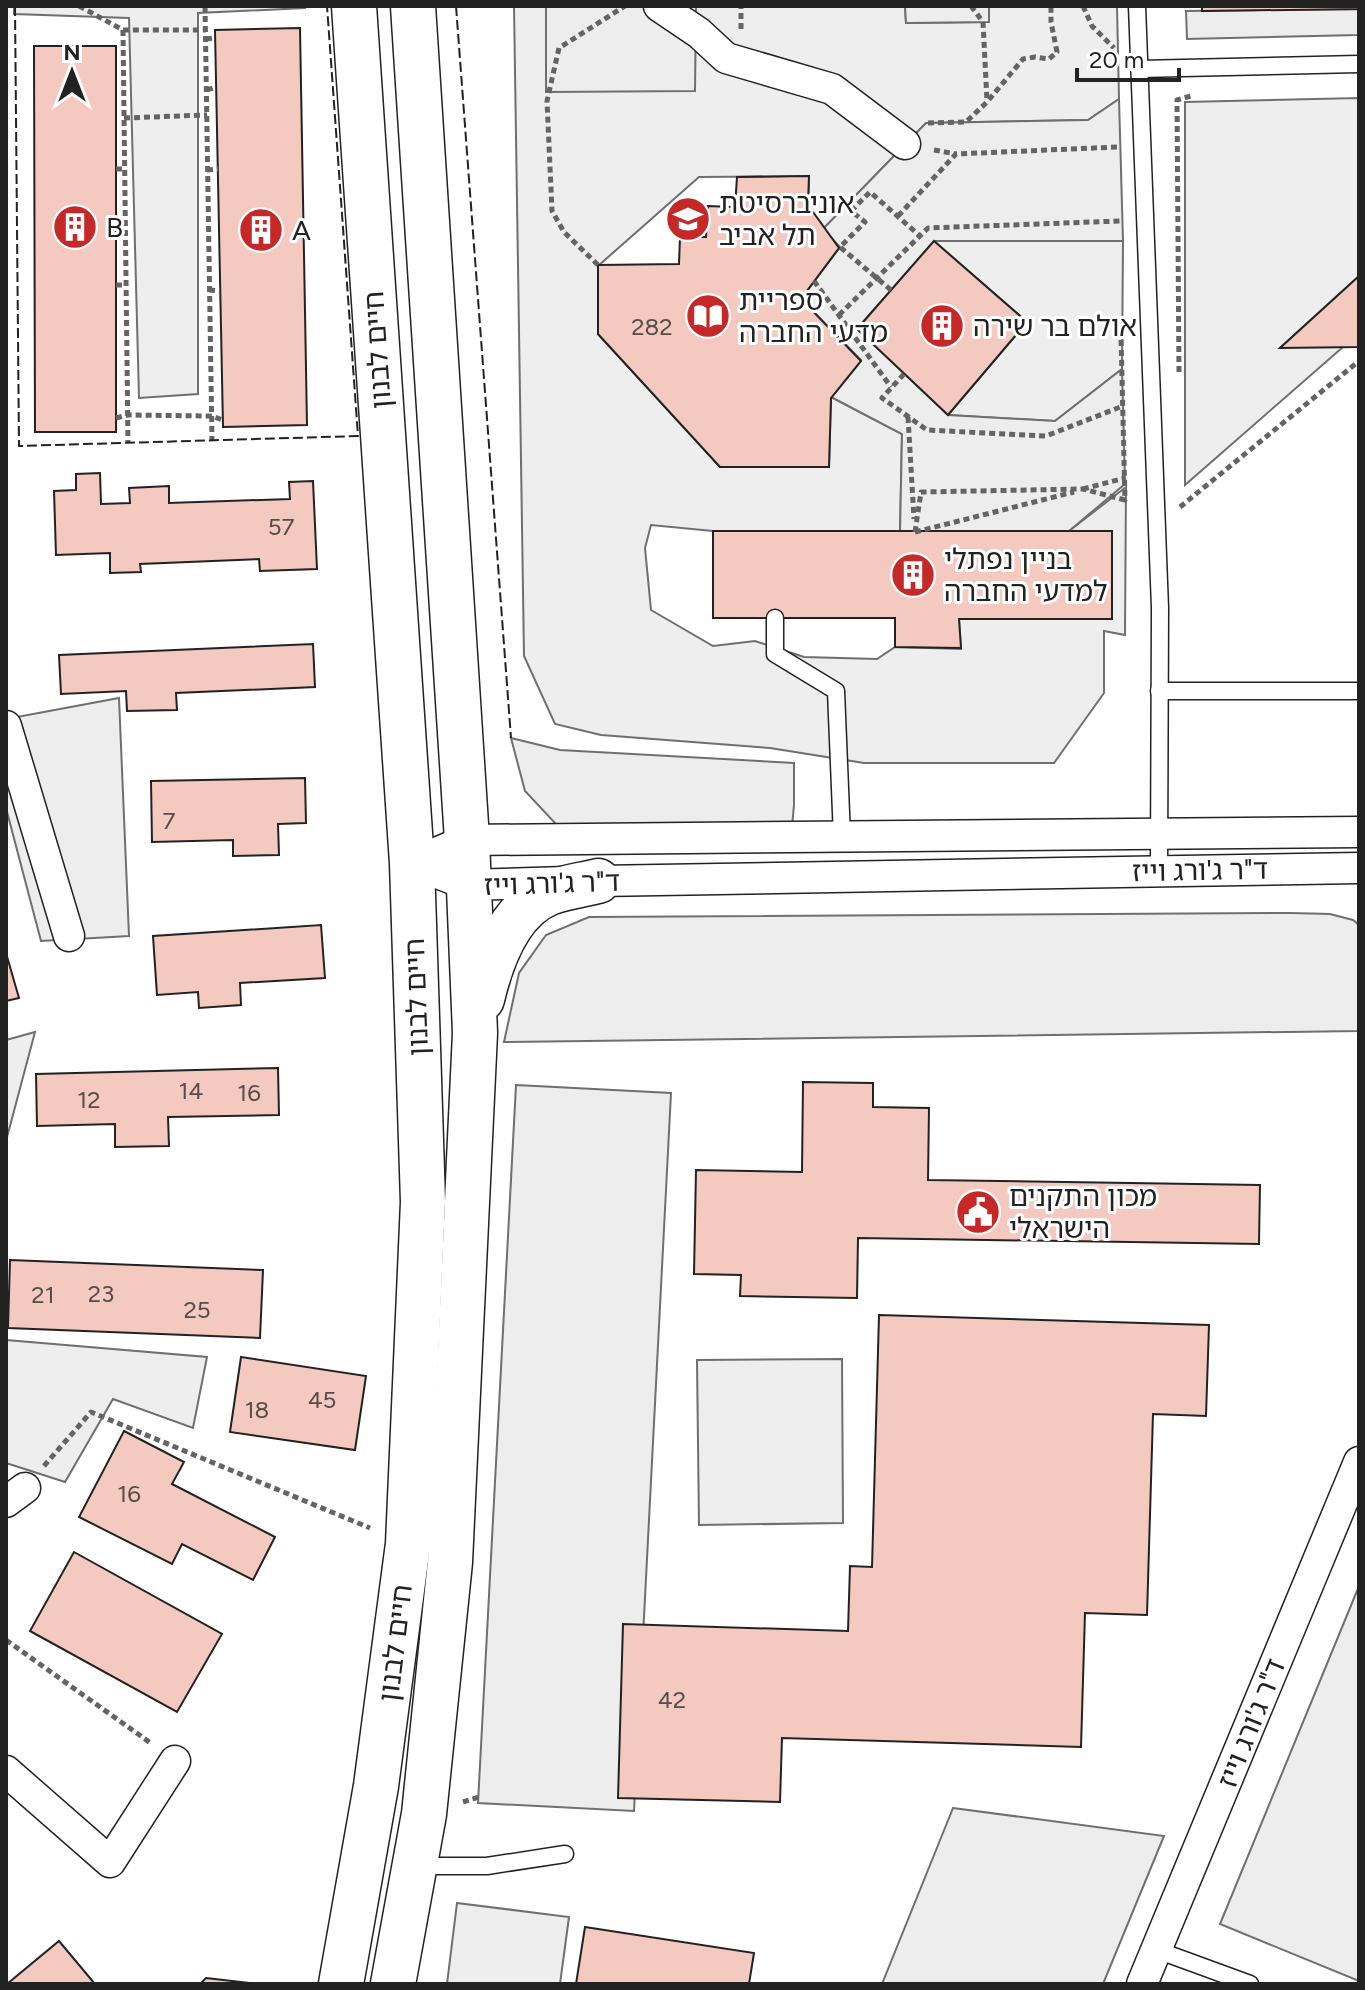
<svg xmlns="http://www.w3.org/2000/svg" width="1365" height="1990" font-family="Figtree,'Noto Sans Hebrew',sans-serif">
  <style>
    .green { fill: #eee; stroke: #6f6f6f; stroke-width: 2 }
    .parking { fill: #ededed; stroke: #6f6f6f; stroke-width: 2 }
    .building { fill: #f3c9c0; stroke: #222; stroke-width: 2 }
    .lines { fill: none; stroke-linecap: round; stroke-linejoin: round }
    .service-casing { stroke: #222; stroke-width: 19 }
    .minor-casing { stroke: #222; stroke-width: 33 }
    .secondary-casing { stroke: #222; stroke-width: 47 }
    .path { stroke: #646464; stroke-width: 5; stroke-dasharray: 6 4; stroke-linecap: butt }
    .service { stroke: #fff; stroke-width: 16 }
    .minor { stroke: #fff; stroke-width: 30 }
    .secondary { stroke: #fff; stroke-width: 44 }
    .fence { stroke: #222; stroke-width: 2; stroke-dasharray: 10 4; stroke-linecap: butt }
    .labels { text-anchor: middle; stroke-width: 6; stroke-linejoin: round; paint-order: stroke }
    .number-label { font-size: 24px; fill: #564c4a }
    .poi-label { font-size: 28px; fill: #222; stroke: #fff; text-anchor: start }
    .street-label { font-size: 28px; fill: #222; stroke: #fff }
  </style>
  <rect width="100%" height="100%" fill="#fff"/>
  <g class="green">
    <path d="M14,6h291v2l-107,5v381l-59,4 -10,-380 -115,-4z"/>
    <path d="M514,6h391l1,17 83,-1v-16h128l2,93 -31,21 -162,3 -102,105 -16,-22 1,-30 -110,1 -101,89v68l122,133h109l2,-70 71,37 -2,98 -187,-1 -62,-6 -6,23 6,62 62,36 42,-5 49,16 73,2 18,-12 66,2 -2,-30h153v-88h-43l57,-44 -1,148 -21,-4v62l-50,70h-190l-94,-15 -169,-13 -46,-11 -31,-68z"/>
    <path d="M1359,98v178l-78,71h62l-158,138v-383z"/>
    <path d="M934,241h189l-1,128 -67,52 -107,-6 79,-93z"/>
    <path d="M35,1032l-29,109v-101z"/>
    <path d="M6,1340l201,17 -14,71 -80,-29 -48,83 -59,-19z"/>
    <path d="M842,1359l1,164 -144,2 -2,-165z"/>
    <path d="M457,1903l112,14 -9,67h-113z"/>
  </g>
  <g class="parking">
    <path d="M546,6h150l-1,85 -149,1z"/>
    <path d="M905,6h84v16l-83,1z"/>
    <path d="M1359,9v26l-172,4 -1,-28z"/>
    <path d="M1119,99l4,142h-189l-77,88 91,86 107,6 67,-52 3,115 -56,47 -169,2 2,-99 -71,-37 30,-37 -60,-61 39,-52 -17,-18 103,-106 162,-3z"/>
    <path d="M119,698l10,238 -88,5 -35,-133v-89z"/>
    <path d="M511,738l49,12 234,13v42l-3,32 -221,2 -45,-48z"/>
    <path d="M1291,913l39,1 23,6 6,5v106l-855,11 15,-69 27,-38 43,-18z"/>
    <path d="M516,1085l155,8 -37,718 -156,-8z"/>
    <path d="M1359,1586v395l-139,-57z"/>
    <path d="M953,1808l211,28 -61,148h-221z"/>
  </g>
  <g class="building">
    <path d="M1202,6h157v3l-157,2z"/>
    <path d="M300,28l7,397 -84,2 -8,-397z"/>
    <path d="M34,46h82v386h-81z"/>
    <path d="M809,176l-1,29 31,43 -38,51 60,62 -30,37 -2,69h-109l-122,-133v-69l81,-1 1,-27h26l2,-31 27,1 2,-30z"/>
    <path d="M934,241l93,81 -79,93 -91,-86z"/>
    <path d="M1359,276v71l-79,1z"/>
    <path d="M100,473l1,31 29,-1 -1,-15 40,-2v17l121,-4 -1,-17 24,-1 4,88 -57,2 -1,-12 -119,5 1,8 -31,1v-20l-54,2 -2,-64 22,-1v-16z"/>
    <path d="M713,531h399v88h-153l2,29 -66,-1v-29h-182z"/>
    <path d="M313,644l2,43 -139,6 1,17 -50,1 -1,-20 -65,3 -2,-39z"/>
    <path d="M305,778l1,45 -28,1 1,31 -46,1v-16l-81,2 -1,-61z"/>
    <path d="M321,925l4,53 -85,5 1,22 -42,3 -1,-16 -41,3 -4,-59z"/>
    <path d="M6,953l13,45 -13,3z"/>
    <path d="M278,1068l1,47 -111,2 1,29 -54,1v-23l-78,2 -1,-52z"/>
    <path d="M803,1082l70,1v24l56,1 -1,72 332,5 -1,59 -401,-6 -1,60 -117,-2 1,-21 -47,-1 2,-104 106,2z"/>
    <path d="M10,1260l253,10 -3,68 -252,-10z"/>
    <path d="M879,1315l330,10 -3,91 -53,-2 -6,201 -62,-2 -4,134 -299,-9 -2,64 -162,-4 5,-174 225,7 2,-65 22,1z"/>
    <path d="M241,1357l125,19 -11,74 -125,-18z"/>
    <path d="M124,1431l60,31 -12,22 103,53 -22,43 -71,-36 -10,20 -93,-47z"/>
    <path d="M74,1552l148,82 -45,78 -147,-81z"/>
    <path d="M585,1927l169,26 -5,31h-173z"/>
    <path d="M59,1941l36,43h-88z"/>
    <path d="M206,1978l52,6h-58z"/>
  </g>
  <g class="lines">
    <g class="service-casing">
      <g id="service">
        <path d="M1137,6l23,602 -1,262"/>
        <path d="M1139,69l220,-5"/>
        <path d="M775,618v36l61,37 6,146"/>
        <path d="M1159,691h200"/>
        <path d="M416,1866h71l78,-12"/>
        <path d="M1157,1950l93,34"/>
      </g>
    </g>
    <g class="minor-casing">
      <g id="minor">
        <path d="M659,6l40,27 27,25 106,31 73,55"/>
        <path d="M6,726l63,210"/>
        <path d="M412,863l55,-23 892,-8"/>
        <path d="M412,863l56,22 130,-4 761,-13"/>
        <path d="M6,1502l19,-14"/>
        <path d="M6,1771l104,91 65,-101"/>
        <path d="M1142,1984l217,-522"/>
      </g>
    </g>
    <g class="secondary-casing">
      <g id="secondary">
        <path d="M482,999c9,-38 27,-90 67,-106 16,-6 33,-8 49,-12"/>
        <path d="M341,1984l35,-198 32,-242 15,-342 -11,-339 -58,-857"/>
        <path d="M393,1984l31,-170 26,-252 25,-529 -8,-193 -54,-834"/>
      </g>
    </g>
    <g class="path">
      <path d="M79,6l44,24h83"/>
      <path d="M205,6l7,434"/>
      <path d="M971,6l12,16 4,79"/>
      <path d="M1083,6l9,20 22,22"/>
      <path d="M741,29v-23"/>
      <path d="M123,30l5,413"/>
      <path d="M206,39l9,-1"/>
      <path d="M207,90l9,-3"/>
      <path d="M124,118l83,-3"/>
      <path d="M928,123l38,-1 21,-20 36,-43 12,-2 14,2 8,-7 -6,-30v-16"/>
      <path d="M934,150l22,4"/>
      <path d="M116,169h8"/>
      <path d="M207,170l11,-1"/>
      <path d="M898,216l58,-62 161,-7"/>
      <path d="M598,265l-34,-33 -12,-21 -5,-110 12,-53 66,-42"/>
      <path d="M814,281l77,106"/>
      <path d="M116,285h10"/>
      <path d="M209,290l11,1"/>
      <path d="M891,290l-51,-43 25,-25 -14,-11 19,-19 50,44"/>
      <path d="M839,315l89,-87 192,-7"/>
      <path d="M1179,372l-2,-272 17,-5"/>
      <path d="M904,374l-22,24 45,32 119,6 77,-30"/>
      <path d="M908,417l6,102"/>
      <path d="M116,418l12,-3 83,1 12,4"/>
      <path d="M1083,489l42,-11"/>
      <path d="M1180,507l179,-146"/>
      <path d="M915,532l6,-40 162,-3 42,11 -4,-164"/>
      <path d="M915,532l159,-40"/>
      <path d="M44,1466l47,-54 279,116"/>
      <path d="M6,1640l146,104"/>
      <path d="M463,1802l16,-5"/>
    </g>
    <use href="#service" class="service"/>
    <use href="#minor" class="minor"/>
    <use href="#secondary" class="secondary"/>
    <g class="fence">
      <path d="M15,6l4,440 339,-10 -31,-430"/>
      <path d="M456,6l55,732"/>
    </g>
  </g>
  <defs>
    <g id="university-disc" transform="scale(2.3)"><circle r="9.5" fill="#c62828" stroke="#fff"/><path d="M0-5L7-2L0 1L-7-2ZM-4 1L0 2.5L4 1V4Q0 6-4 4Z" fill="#fff"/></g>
    <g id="building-disc" transform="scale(2.3)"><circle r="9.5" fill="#c62828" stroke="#fff"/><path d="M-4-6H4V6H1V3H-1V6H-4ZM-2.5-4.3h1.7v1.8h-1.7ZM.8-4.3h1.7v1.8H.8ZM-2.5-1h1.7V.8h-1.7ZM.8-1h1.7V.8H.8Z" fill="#fff"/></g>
    <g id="library-disc" transform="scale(2.3)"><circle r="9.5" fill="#c62828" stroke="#fff"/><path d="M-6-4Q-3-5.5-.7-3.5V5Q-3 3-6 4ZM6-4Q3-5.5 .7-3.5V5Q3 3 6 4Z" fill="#fff"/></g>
    <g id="civic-disc" transform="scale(2.3)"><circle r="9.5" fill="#c62828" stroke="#fff"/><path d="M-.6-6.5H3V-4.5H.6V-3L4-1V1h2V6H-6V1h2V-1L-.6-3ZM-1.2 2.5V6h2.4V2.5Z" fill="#fff"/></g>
  </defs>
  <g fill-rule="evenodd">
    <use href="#university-disc" x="688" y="219"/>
    <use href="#building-disc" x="75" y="227"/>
    <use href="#building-disc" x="261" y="230"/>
    <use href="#library-disc" x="708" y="316"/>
    <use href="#building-disc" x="942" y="326"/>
    <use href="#building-disc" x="913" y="575"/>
    <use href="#civic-disc" x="978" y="1212"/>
  </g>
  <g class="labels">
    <g class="number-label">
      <text x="652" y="335">282</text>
      <text x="281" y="535">57</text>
      <text x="169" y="829">7</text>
      <text x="191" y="1099">14</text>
      <text x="249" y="1101">16</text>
      <text x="89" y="1108">12</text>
      <text x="101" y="1302">23</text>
      <text x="43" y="1303">21</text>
      <text x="197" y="1318">25</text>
      <text x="322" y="1408">45</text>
      <text x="257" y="1418">18</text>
      <text x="129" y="1502">16</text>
      <text x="672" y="1708">42</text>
    </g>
    <g class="poi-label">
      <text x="719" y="213">אוניברסיטת<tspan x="719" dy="32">תל אביב</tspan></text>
      <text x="106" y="237">B</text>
      <text x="292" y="240">A</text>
      <text x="739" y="310">ספריית<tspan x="739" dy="32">מדעי החברה</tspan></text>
      <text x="973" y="336">אולם בר שירה</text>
      <text x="944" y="569">בניין נפתלי<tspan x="944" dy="32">למדעי החברה</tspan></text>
      <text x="1009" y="1206">מכון התקנים<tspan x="1009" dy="32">הישראלי</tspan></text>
    </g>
    <g class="street-label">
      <text transform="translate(377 350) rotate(-94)" y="10">חיים לבנון</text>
      <text transform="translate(1200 870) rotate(-1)" y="10">ד"ר ג'ורג וייז</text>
      <text transform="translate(552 883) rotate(-2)" y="10">ד"ר ג'ורג וייז</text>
      <text transform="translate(416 997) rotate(-92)" y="10">חיים לבנון</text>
      <text transform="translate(395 1643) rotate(-83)" y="10">חיים לבנון</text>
      <text transform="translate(1251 1723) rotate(-68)" y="10">ד"ר ג'ורג וייז</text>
    </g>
  </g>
  <rect width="1365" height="1990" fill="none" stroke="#222222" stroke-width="16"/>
  <g transform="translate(72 72)" stroke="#ffffff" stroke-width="6" paint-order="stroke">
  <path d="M0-6L14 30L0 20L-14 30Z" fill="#222222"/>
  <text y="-12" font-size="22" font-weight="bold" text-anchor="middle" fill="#222222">N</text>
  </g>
  <path d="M1077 68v12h102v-12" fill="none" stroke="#222222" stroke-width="4"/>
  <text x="1089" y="68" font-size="24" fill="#222222" stroke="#ffffff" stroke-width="6" paint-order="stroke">20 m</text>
</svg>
